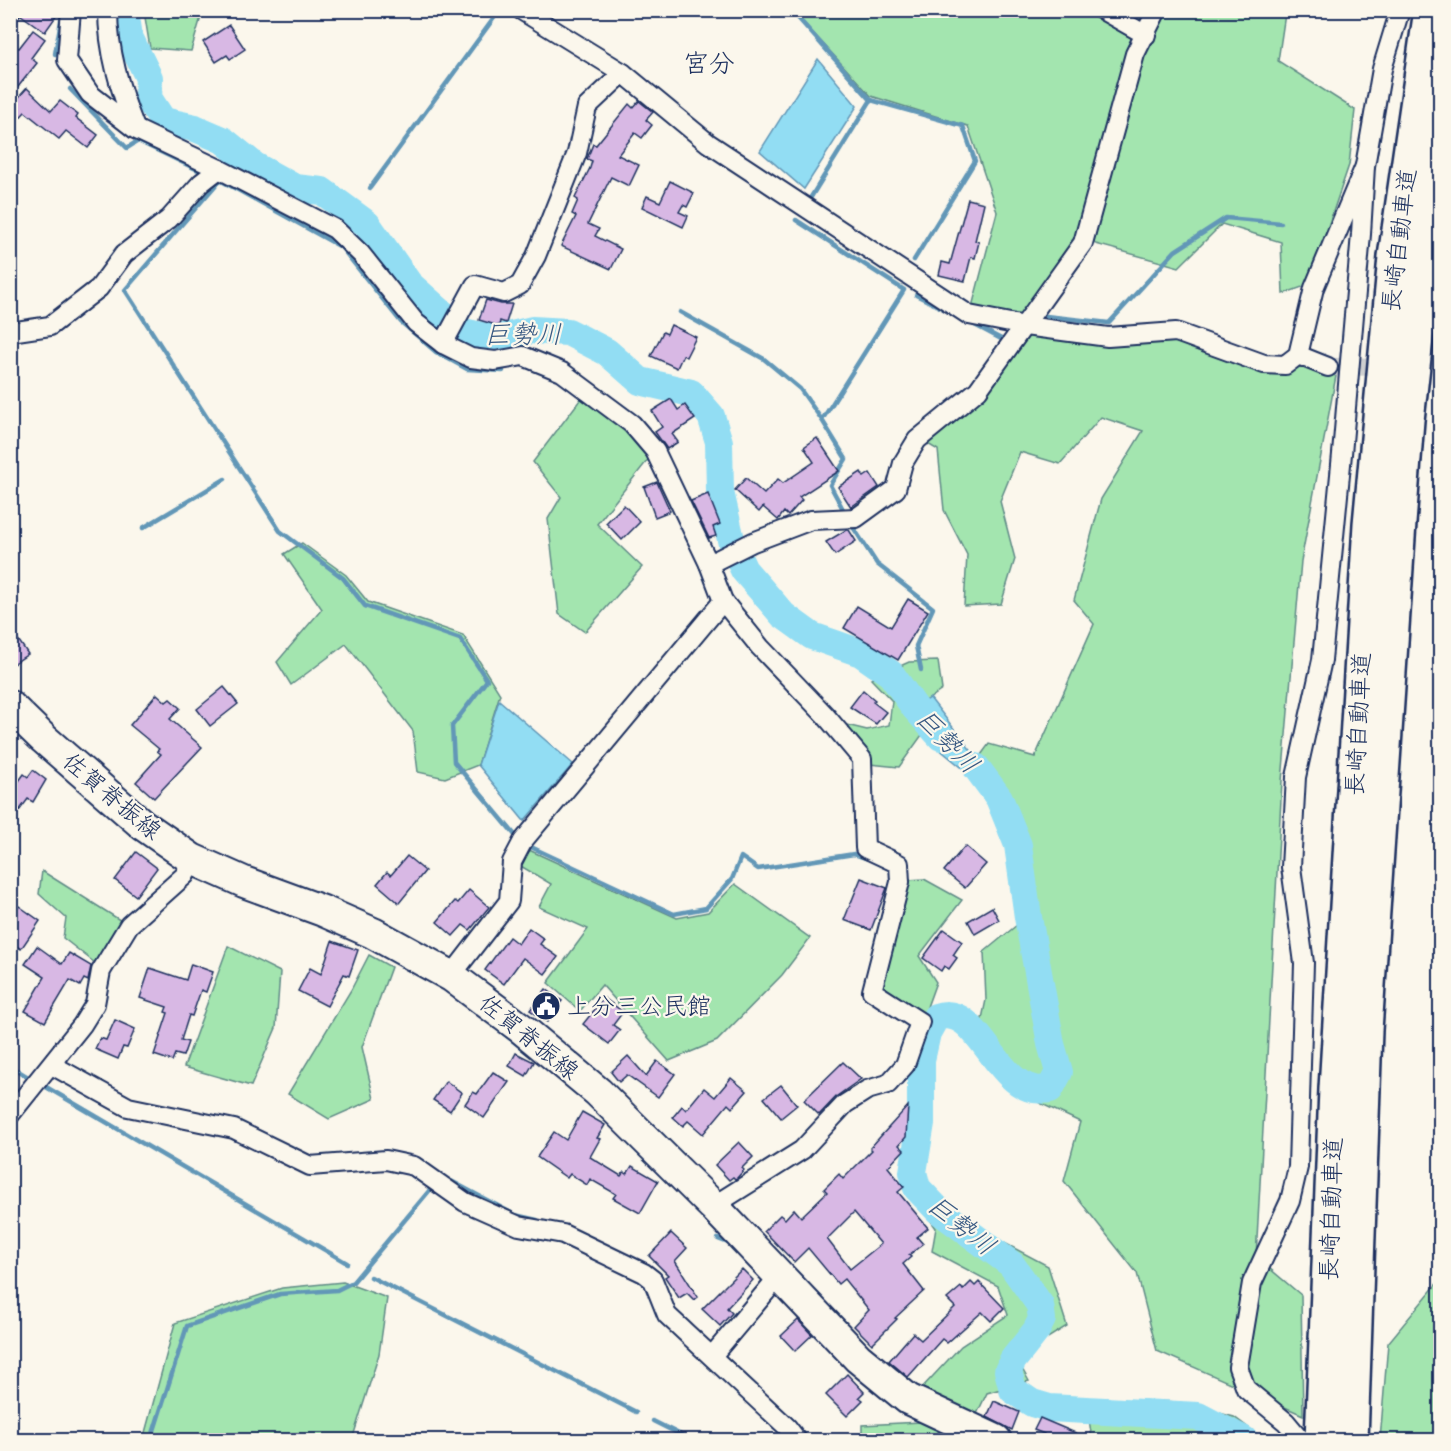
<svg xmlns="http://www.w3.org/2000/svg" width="1451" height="1451" font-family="Mynerve,'Klee One',sans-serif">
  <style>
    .green { fill: #a3e5af; stroke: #5f8a86; stroke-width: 1.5 }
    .water { fill: #92ddf3; stroke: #6297b7; stroke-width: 1.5 }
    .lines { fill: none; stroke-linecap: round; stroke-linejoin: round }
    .stream { stroke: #6297b7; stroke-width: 4.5 }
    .river { stroke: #92ddf3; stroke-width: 28 }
    .building { fill: #d8b8e4; stroke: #1b2f5e; stroke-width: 1.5; fill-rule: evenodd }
    .minor-tunnel { stroke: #cecfd0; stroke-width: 18; stroke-dasharray: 18 9; stroke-linecap: butt }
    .minor-casing { stroke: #1b2f5e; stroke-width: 22 }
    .primary-casing { stroke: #1b2f5e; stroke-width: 34 }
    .motorway-casing { stroke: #1b2f5e; stroke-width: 38 }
    .minor { stroke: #fbf7ec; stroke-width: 18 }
    .primary { stroke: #fbf7ec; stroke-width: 30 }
    .motorway { stroke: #fbf7ec; stroke-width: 33 }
    .labels { text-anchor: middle; stroke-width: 4.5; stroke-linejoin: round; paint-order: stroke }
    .street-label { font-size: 24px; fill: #1b2f5e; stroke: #fbf7ec }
    .poi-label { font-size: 24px; fill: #1b2f5e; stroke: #fbf7ec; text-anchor: start }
    .neighbourhood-label { font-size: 26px; fill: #1b2f5e; stroke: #fbf7ec }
    .water-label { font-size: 26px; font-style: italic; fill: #395a83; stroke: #fbf7ec }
  </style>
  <rect width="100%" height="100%" fill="#fbf7ec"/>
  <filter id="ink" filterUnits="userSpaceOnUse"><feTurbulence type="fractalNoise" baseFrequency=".0167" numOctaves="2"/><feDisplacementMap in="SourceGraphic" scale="12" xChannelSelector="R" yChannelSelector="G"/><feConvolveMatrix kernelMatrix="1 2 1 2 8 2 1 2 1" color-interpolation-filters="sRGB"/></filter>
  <g filter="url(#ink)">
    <g class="green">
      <path d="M144,11v-1l64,1 -7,6 -10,34 -41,-3z"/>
      <path d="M793,11h496l-4,3 -7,47 77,49 -6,55 -41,120 -25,9 -2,-52 -59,-18 -43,43 -101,-28 -59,83 -47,-15 25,-95 -29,-86 -97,-30z"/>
      <path d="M1026,332l152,5 30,13 74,25 18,-12 36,13 -35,185 -19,220 -26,476 45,38 2,120 -146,-64 -20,-78 -73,-92 16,-59 -70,-33 -35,-37 11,-52 -2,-48 39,-32 -10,-72 -12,-28 -2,-22 -8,-22 -13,-17 11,-15 46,13 59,-133 -20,-24 27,-101 42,-68 -42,-14 -41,47 -40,-12 -20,49 15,58 -14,45 -37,2 3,-51 -23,-45 -6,-60 -24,-14 63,-54z"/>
      <path d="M583,396l45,33 23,27 -54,68 45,43 -57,65 -26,-18 -11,-95 13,-22 -28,-35z"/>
      <path d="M302,543l44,32 22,27 95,33 37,59 -22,71 -33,13 -27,-6 -5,-41 -67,-87 -55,41 -14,-23 45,-53 -38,-55z"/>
      <path d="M938,661l4,29 -32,22 12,23 -23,32 -40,-4 -37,-44 45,11 22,-5 3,-24 -21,-22 38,-17z"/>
      <path d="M529,850l148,68 31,-6 27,-28 75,54 -28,37 -65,66 -48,20 -67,-76 -22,26 -32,-28 40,-54 -49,-22 12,-23 -32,-19z"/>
      <path d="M42,871l81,51 -28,41 -32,-25 3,-20 -27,-24z"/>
      <path d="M924,879l38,21 -43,56 17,26 -13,36 -48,-31 32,-107z"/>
      <path d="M228,946l52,26 -4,56 -25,58 -67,-19z"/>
      <path d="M369,955l22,12 -29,80 12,52 -45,20 -41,-25 63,-104z"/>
      <path d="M940,1195l55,43 53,28 19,60 -29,18 -17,23 8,14 -42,12 -12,25 -56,-27 42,-45 47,-31 -10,-29 -66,-35 4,-23 -21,-29z"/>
      <path d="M1440,1280v160h-60l8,-97z"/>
      <path d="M343,1282l44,16 -8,56 -27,86h-209l32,-117 107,-35z"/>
      <path d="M1086,1398l93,4 55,15 31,23h-173z"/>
      <path d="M921,1422l41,18h-100v-15z"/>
    </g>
    <g class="water">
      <path d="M818,59l39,47 -53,83 -44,-38z"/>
      <path d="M930,698l61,78 8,22 -77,-63 -12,-23z"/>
      <path d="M499,700l74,64 -49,57 -46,-56z"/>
    </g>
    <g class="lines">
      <g class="stream">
        <path d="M791,10l80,90 92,26 12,35 -61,99"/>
        <path d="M55,54l7,-39"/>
        <path d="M70,89l57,59 11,-7 60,29"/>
        <path d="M370,188l124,-170"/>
        <path d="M811,197l60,-97"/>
        <path d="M796,220l108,70 -82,130 24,39 -16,26 14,26"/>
        <path d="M916,295l32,16"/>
        <path d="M680,312l84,47 36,30 22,31"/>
        <path d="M1046,316l63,7 66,-72 51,-33 55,5"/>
        <path d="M971,323l32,17"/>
        <path d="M503,371l-36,-2 -31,-17 -35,-30 -60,-75 -121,-67 -95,110 155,241 63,47 22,28 95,33 27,41 -35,46 2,36 61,73"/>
        <path d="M851,524l26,40 56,44 -17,38 5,24"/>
        <path d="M143,528l82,-49"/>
        <path d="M531,847l143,67 32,-6 26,-29 9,-22 17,12 96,-15 15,5"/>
        <path d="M498,1029l29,23"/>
        <path d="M10,1066l23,14"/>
        <path d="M41,1084l306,179"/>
        <path d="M451,1181l64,34 22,5"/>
        <path d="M718,1239l15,6"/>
        <path d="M371,1277l265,135"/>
        <path d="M653,1421l38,19"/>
        <path d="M151,1440l36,-114 93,-32 57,-4 16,-8 76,-91"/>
      </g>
      <g class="river">
        <path d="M125,10l4,27 20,41 -1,20 15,23 32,7 28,12 32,26 40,22 27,3 45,33 42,60 54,48 32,7 37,-9 36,2 39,20 33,29 51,12 20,23 8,26 1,50 12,52 12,26 39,45 29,21 49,17 30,21 24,34 26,29"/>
        <path d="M976,767l23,31 19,47 10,72 23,127 8,28 -9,17c-55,11 -68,-89 -114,-72l-9,16 -6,27v63l-8,49 4,16 21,22 73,54 29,41 2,14 -6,12 -23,29 -5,11 5,19 19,13 17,5 149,8 46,24"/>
      </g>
    </g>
    <g class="building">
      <path d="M22,10h29l6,5 -12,17 -24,-17z"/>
      <path d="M229,25l16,24 -15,10 -3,-4 -11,7 -13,-20z"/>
      <path d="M33,30l12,9 -14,19 6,5 -27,34v-43l6,-7 3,1z"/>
      <path d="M27,88l24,23 9,-10 18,14 -2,3 22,17 -10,13 -22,-17 -7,8 -34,-27 -15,16v-21z"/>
      <path d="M639,101l14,11 -7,8 6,5 -10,13 -7,-5 -17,22 21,10 -10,21 -18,-9 -23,47 11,5 -4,7 26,13 -10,20 -50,-23 15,-30 -4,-2 6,-14 -3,-2 15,-30 2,-7 -5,-2 6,-15 3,1 33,-41 4,4z"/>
      <path d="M670,181l24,12 -7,14 -4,-2 -4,7 9,4 -5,11 -41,-20 5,-11 13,6z"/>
      <path d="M968,199l16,4 -9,38 4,1 -4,16 -4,-1 -6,24 -26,-6 3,-13 8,2z"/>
      <path d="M486,300l15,4h11l-6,19 -6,-2 -1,5 -20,-6z"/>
      <path d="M671,325l25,12 -10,20 -3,-2 -6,13 -26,-12 12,-24 4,2z"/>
      <path d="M671,399l7,11 7,-5 10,14 -23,15 6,8 -11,7 -12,-17 7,-5 -10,-16z"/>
      <path d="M817,438l22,33 -40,26 3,3 -14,16 -4,-4 -6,8 -15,-13 -4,5 -24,-22 11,-12 18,16 14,-15 5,4 31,-21 -10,-15z"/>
      <path d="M861,472l3,5 6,-4 9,14 -28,20 -13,-20z"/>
      <path d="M657,482l13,29 -15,6 -11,-30z"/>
      <path d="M708,494l12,30 -7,3 3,9 -7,2 -18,-37z"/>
      <path d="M624,505l16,17 -18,18 -16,-17z"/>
      <path d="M846,530h3l7,11 -21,14 -9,-13z"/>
      <path d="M908,599l20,12 -30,49 -54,-32 13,-22 34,21z"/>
      <path d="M10,628l18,26 -18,12z"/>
      <path d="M224,687l14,17 -28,22 -13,-17z"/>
      <path d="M863,690l12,10 -2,2 13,10 -10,12 -26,-17z"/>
      <path d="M157,694l9,8 4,-3 10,9 -10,11 32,28 -48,51 -18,-16 25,-28 -4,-3 2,-2 -29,-24z"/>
      <path d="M33,770l13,10 -13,22 -5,-3 -18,24v-41l6,3 8,-11 4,3z"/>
      <path d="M965,846l21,18 -21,24 -21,-17z"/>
      <path d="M136,852l21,16 -21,28 -21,-16z"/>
      <path d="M407,856l18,15 -26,32 -22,-19 10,-12 4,3z"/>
      <path d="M861,878l26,10 -16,42 -27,-10z"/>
      <path d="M469,890l20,17 -19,23 -7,-5 -10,11 -16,-14 18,-21 3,2z"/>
      <path d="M19,906l21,15 -19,28 -11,-7v-24z"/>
      <path d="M992,907l7,13 -24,14 -7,-13z"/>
      <path d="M529,928l15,11 -4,5 18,13 -13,17 -22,-16 -19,26 -19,-14 24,-33 9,7z"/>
      <path d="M944,929l18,13 -9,13 4,3 -8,11 -5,-3 -3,5 -18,-13z"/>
      <path d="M332,941l26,9 -9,26 -5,-2 -17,32 -29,-15 12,-23 11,6z"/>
      <path d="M37,946l25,18 7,-11 22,13 -3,15 -4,-2 -4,7 -10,-6 -25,42 -20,-11 20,-34 -20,-13z"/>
      <path d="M191,964l22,8 -7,20 -5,-2 -9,26 -3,-1 -8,25 7,2 -5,14 -8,-2 -3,7 -18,-6 14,-42 -3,-1 2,-5 -27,-9 10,-30 36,12z"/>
      <path d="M546,989l16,12 -15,21 -17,-12z"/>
      <path d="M604,998l19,14 -10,13 7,5 -11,14 -26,-20z"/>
      <path d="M115,1020l20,9 -8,19 -4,-1 -5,12 -23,-10 5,-11 6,2z"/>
      <path d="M516,1053l18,9 -8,14 -17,-10z"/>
      <path d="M628,1056l18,20 11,-15 18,13 -17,23 -31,-22 -8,7 -8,-10z"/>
      <path d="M843,1062l18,17 -24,17 -18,19 -15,-15z"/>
      <path d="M493,1072l16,10 -25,36 -19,-14 8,-12 4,2z"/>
      <path d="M731,1078l16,13 -15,17 -4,-4 -25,30 -15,-13 -5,5 -10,-9 9,-11 4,4 18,-22 11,9z"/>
      <path d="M446,1081l16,12 -12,18 -17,-11z"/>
      <path d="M781,1085l16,20 -16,13 -17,-20z"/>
      <path d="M908,1106l-2,31 -7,8 5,5 -16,17 16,20 -6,5 30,36 -11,9 6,7 -14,11 2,2 -8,7 21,27 -29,27 2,1 -25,25 -18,-18 15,-16 -25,-31 -6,5 -30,-36 -14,14 -30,-31 16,-16 5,4 9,-10 7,8 26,-25 -3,-3 15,-15 4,5 29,-29 -2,-2zM854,1212l27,32 -31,25 -23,-30z"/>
      <path d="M582,1112l23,13 -8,13 3,1 -10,18 31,19 3,-4 3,2 5,-8 26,15 -18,32 -27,-15 3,-4 -26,-15 -3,6 -17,-11 -3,4 -30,-21 17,-25 12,8z"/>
      <path d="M739,1142l14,15 -11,11 2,2 -7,8 -2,1 -2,-2 -4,3 -14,-15z"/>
      <path d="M671,1233l16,15 -12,13 23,36 -4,3 -7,-7 -8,5 -14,-21 3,-2 -19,-19z"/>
      <path d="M742,1269l11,11 -26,28 5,5 -12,13 -18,-17z"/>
      <path d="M971,1282l4,4 4,-4 25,26 -13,13 -9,-9 -35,31 -5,-4 -34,38 -19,-16 24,-28 8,7 34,-33 -8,-8 14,-12 2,3z"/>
      <path d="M798,1320l14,15 -17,16 -14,-15z"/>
      <path d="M847,1374l17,18 -5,5 4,3 -16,16 -21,-21z"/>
      <path d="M994,1401l25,11 -7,18 -25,-13z"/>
      <path d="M1040,1418l52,22h-51l3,-6 -10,-4z"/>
    </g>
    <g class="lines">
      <path class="minor-tunnel" d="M1328,367l112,-1"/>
      <g class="minor-casing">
        <g id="minor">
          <path d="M71,10l-4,50 23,34 45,35 84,40 116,60 26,25 55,69 27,21 28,14 24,3 28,-5 39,16 70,52 23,27 54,113 14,37 37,46 65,68 37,44 3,89 34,16 1,18 -28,109 48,31 -15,43 -17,19 -21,6 -22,14 -43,46 -89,56"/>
          <path d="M108,10c0,41 12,80 27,118"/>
          <path d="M521,10l102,63 85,70 261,172 56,11 83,11 68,-5 88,32 21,1 13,-10 16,-67 51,-122 17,-97 18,-59"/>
          <path d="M1102,10l44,25"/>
          <path d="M10,11l1,-1"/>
          <path d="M10,332l40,-6 49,-38 25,-34 45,-35 32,-36 18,-14"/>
          <path d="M443,344l32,-59 29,8 16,-8 16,-29 41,-103 10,-46 36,-34"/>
          <path d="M1298,355l30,12"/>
          <path d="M709,564l44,-22 58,-22 45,-2 40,-29 7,-26 14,-23 61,-50 105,-147 52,-189 22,-44"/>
          <path d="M451,976l58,-75 3,-39 11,-21 200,-240"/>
          <path d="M52,1065l76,42 106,22 76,37 76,-6 28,6 51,36 54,24 44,8 81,39 9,7 14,35 120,112 10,13"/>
          <path d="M10,1115l72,-90 13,-21 6,-33 28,-46 56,-50 7,-16"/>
          <path d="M712,1356l68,-81"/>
          <path d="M1301,1440l-15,-18 -40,-33 -8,-22 14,-84 38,-82 8,-34 6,-204 -13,-96 5,-90 26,-117 20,-206 19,-220 4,-68"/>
        </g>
      </g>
      <g class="primary-casing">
        <path id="primary" d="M10,706l34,33 99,86 49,34 52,23 79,29 50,22 78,43 71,53 76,63 115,114 145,152 50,41 88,41"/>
      </g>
      <g class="motorway-casing">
        <g id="motorway">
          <path d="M1322,1440l14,-351 34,-565 25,-267 36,-247"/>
          <path d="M1351,1440l14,-410 34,-507 8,-103 33,-298"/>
        </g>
      </g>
      <use href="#minor" class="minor"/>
      <use href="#primary" class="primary"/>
      <use href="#motorway" class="motorway"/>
    </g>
  </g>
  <defs>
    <g id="civic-disc" transform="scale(1.5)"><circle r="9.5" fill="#1b2f5e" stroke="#fbf7ec"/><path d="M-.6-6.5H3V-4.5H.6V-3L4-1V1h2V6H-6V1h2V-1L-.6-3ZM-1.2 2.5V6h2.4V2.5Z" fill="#fff"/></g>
  </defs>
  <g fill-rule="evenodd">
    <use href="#civic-disc" x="546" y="1006"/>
  </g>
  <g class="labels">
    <g class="street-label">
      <text transform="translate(1399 240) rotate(-83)" y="8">長崎自動車道</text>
      <text transform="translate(1358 724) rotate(-87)" y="8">長崎自動車道</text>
      <text transform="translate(112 796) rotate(40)" y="8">佐賀脊振線</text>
      <text transform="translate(529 1037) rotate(39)" y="8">佐賀脊振線</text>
      <text transform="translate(1331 1209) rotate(-88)" y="8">長崎自動車道</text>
    </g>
    <g class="poi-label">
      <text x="567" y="1014">上分三公民館</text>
    </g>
    <g class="neighbourhood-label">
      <text x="709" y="72">宮分</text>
    </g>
    <g class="water-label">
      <text x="523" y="343">巨勢川</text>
      <text transform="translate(948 741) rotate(46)" y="9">巨勢川</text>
      <text transform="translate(962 1225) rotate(39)" y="9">巨勢川</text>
    </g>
  </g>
  <rect width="1451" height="1451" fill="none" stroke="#fbf7ec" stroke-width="36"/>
  <rect x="18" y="18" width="1415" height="1415" fill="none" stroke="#1b2f5e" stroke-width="2" filter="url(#ink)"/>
</svg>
